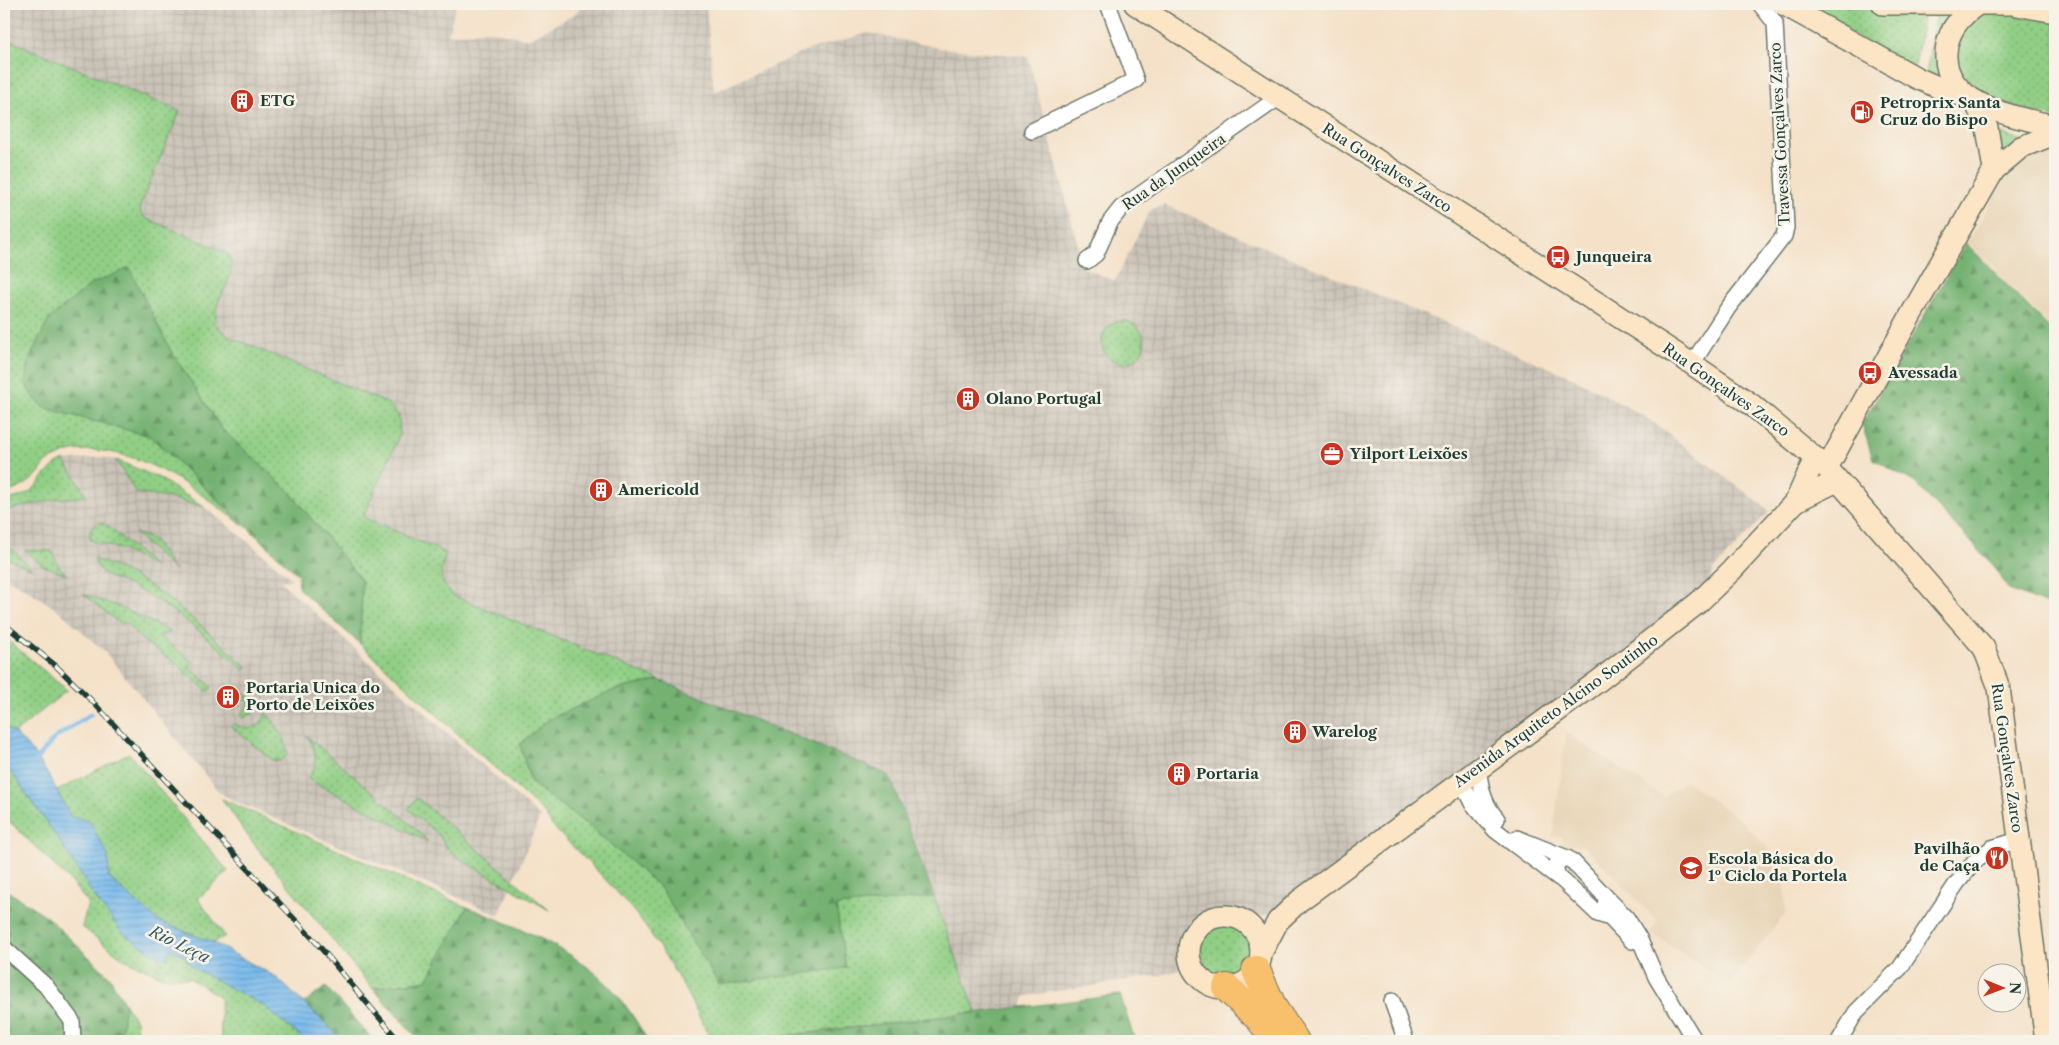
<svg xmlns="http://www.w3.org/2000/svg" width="2059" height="1045" font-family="'Libre Caslon Text',serif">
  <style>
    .built { fill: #e8d5b7 }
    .industrial { fill: url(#industrial-grid) }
    .grass { fill: url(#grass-dots); stroke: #58865c }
    .forest { fill: url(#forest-firs); stroke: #4a7853 }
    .water { fill: url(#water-rules); stroke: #4b7b90 }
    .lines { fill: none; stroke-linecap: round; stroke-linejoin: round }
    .stream { stroke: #77b9ec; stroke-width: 4.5 }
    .street-casing { stroke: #6a7668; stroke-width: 18 }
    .secondary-casing { stroke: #6a7668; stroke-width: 24 }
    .highway-casing { stroke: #6a7668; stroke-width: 30 }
    .street { stroke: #fff; stroke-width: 15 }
    .secondary { stroke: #fce5c4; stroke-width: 21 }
    .highway { stroke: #f8bf6c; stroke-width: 28 }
    .rail-casing { stroke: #1f3d34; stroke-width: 5.5 }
    .rail { stroke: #f7f3e8; stroke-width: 4; stroke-dasharray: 11; stroke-linecap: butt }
    .labels { text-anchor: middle; stroke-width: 5; stroke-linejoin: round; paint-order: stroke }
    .poi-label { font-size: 15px; font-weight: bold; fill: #1f3d34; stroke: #f7f3e8; text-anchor: start }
    .street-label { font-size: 15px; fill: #1f3d34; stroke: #f7f3e8 }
    .water-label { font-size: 16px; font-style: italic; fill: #355c62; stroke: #f7f3e8 }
  </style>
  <defs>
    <pattern id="industrial-grid" width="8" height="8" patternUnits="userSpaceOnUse" patternTransform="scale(1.25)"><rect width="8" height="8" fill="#cbc3b8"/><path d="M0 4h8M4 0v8" fill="none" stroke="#aea89f"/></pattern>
    <pattern id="grass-dots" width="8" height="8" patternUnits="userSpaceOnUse" patternTransform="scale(1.25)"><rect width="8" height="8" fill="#91cf85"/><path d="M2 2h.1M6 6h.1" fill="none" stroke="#76a96e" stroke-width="1.8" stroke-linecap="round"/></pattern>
    <pattern id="forest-firs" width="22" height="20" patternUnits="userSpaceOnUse" patternTransform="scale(1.25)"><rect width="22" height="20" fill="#74b272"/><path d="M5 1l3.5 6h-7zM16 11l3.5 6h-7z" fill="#5f925e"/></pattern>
    <pattern id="water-rules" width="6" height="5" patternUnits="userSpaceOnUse" patternTransform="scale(1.25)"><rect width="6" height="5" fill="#77b9ec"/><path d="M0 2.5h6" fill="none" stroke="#6198c0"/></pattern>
  </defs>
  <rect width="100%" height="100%" fill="#f7f3e8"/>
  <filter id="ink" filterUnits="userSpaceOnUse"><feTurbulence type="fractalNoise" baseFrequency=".02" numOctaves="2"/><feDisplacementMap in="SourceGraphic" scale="10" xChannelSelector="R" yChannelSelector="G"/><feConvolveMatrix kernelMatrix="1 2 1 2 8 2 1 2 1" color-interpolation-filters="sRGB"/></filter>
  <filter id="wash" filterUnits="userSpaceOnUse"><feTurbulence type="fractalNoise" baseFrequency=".0096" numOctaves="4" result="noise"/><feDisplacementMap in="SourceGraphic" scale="20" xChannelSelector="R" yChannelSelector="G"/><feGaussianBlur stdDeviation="1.12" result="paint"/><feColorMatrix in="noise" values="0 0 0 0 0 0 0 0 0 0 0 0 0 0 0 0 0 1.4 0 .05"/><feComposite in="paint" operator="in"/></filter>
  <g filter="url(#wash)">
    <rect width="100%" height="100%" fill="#f4e1c8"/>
    <g class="built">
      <path d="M2055,146v185l-87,-89 37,-64 15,-17 18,-10z"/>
      <path d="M1566,733l98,64 21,-16 52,36 30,30 18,41 1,24 -57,73 -79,-53 8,-11 -74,-75 -23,-1 1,-8 -9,-1z"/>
    </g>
    <g class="industrial">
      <path d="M4,4h452l-8,31 38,-5 42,9 47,-25 7,-10h124l8,88 94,-42 60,-17 71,15 89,9 56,211 31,13 35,-71 15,-5 409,173 73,40 123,93 -55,57 -16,34 -427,312 -33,4 -17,-3 -17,5 -6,6 -9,15 -2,9 4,17 -31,8 -136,21 -3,11 -46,5 -87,-237 -437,-180 -10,-11 -1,-17 5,-14 -84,-36 38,-83 -1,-18 -11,-12 -158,-67 -13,-11 -1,-18 17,-39 -88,-51 -4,-4 -1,-8 40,-95 -176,-73z"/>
      <path d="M101,457l15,3 43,18 45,29 35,27 53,45 -12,2 260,236 -41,98 -267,-115 -13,-8 -114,-140 -46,-41 -39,-26 -16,-8v-77l23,-5 10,-7 19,-23 7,-4z"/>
    </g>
    <g class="grass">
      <path d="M1797,4h42l62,9h23l-9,55z"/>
      <path d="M1955,11l-11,72 -18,-9 10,-62z"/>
      <path d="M1988,12l32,1 35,8v96l-25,-5 -62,-25 -15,-26 5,-30 13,-13z"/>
      <path d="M4,38l176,73 -40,95 1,8 4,4 81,34c15,17 -3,36 -9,54 -2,6 -1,14 0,20l13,11 159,67 10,12 1,18 -37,83 83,36c-6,19 -8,27 6,42l207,85 -45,10 -66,30 -28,24 11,39 58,43 71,61 59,97 127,-17 -10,-61 98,-9 42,115 -232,29h-33c-25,-52 -54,-106 -94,-149 -21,-23 -43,-44 -65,-66l-6,-11 -186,-171 2,-63 -72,-89 -68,-63 -51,-78 -42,-83 -101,94c-4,24 -1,30 17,46l105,28 94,90c-48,-36 -106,-83 -171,-75 -7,1 -15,6 -21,8 -8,3 -10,11 -15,16 -10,10 -20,15 -33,18z"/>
      <path d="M1994,131l29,10 -25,19z"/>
      <circle cx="1123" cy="342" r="21"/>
      <path d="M64,460l23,36 -30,3 -49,11 -4,-5v-5c39,-4 33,-27 60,-40z"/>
      <path d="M116,460l43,18 45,29 -35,-9 -33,-5z"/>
      <path d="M99,522l8,3 48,42 -30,-16 -35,-11v-10z"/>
      <path d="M135,533l18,6 21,31z"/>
      <path d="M4,548l8,1 20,20 -28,-12z"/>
      <path d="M25,550l27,1 6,14 9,10 -25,-10z"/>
      <path d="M94,559c61,19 106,67 153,108l-3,3c-36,-32 -71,-64 -115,-85 -19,-9 -25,-5 -35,-26z"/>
      <path d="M83,594l39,14 49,24 -12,4 34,26 -4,5 23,20 -4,5 -30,-27 -37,-26 -16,-17 -3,3z"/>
      <path d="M4,637l63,53 -52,43 -11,-7z"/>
      <path d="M240,690l14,12 -1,11 -10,5 -3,-2 10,-13 -13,-10z"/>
      <path d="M266,713c11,12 21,25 21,42l-6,6 -9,-1 -41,-34 3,-3c13,9 27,7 32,-10z"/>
      <path d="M307,736l110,94 11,12 -120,-63c11,-16 9,-27 -1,-43z"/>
      <path d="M129,753l99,118 -30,28 27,37 -11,7 -56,-22 -49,-43 -1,-23 -37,-37 -14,-27z"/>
      <path d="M4,762l53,75 40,63 26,33 53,17 8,5 9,12 71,39 38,32 8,3h-89l-1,-44 -31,-19 -26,-1 -39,-18 -42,-32 6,-24 -17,-21 -67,-66z"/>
      <path d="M417,798l132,112 -94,-54 -8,-8 -10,-15 -29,-24z"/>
      <path d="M222,799l245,108 -40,73 -55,8 -122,-149z"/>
      <circle cx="1227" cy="950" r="26"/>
      <path d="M125,1004l11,17 2,20h-18z"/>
    </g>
    <g class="forest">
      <path d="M1966,243l89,91v290l-2,-17 -44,-17 -15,-24 -80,-84 -41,-23 -11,-35z"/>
      <path d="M129,268l42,83 51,78 68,63 72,89 -2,63 -61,-55 -1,-14 -148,-139 -105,-28 -13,-12 -7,-14 3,-20 21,-43 42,-35z"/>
      <path d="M659,680l230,95 45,122 -98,9 10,62 -127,17 -59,-98 -71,-61 -58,-43 -11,-39 28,-24 66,-30z"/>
      <path d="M4,889l41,26 64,61 16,28 -5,37h-116z"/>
      <path d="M467,907c48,19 98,38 136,73 19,17 32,39 45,61h-228l-48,-53 55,-8z"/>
      <path d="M326,987l48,54h-30l-40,-38z"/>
      <path d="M1120,995l15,46h-391z"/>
    </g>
    <path class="water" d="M4,726c33,21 49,58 67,91l18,3 19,35 1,23 49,43 56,22 62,34 68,64h-34l-8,-3 -38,-32 -72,-39 -8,-12 -14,-6 -2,9 -10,-1 -35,-24 -26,-33 -40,-63 -53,-75z"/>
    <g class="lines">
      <path class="stream" d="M35,761l20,-23 36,-24"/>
    </g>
  </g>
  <g filter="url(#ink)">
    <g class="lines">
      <g class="street-casing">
        <g id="street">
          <path d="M1032,131l104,-51 -28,-76"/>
          <path d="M1087,261l9,-7 14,-32 11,-14 157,-110"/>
          <path d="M1692,364l36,-56 56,-72 2,-9 -11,-204 -15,-19"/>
          <path d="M1478,768c3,20 5,35 19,51"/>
          <path d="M1461,781l11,22 23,27 64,48"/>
          <path d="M1517,838l50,20"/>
          <path d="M1567,858l6,4 32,34c2,8 0,12 -7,18l-40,-38 -3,-9 4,-6z"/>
          <path d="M1605,896l21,21 13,21 17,39 39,64"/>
          <path d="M1598,914l12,4 22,23"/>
          <path d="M4,948l42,38 26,35 1,20"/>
          <path d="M1392,1001l14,40"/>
          <path d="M1839,1041l17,-29 44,-44 57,-85 20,-24 15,-11 27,-8"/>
        </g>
      </g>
      <g class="secondary-casing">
        <g id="secondary">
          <path d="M1135,4l557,360 60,41 75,63 157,180 15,40 47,353"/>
          <path d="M1783,4l134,74 34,15 16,3"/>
          <path d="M1883,4h129l43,8"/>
          <path d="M1978,4c-18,12 -31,27 -32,49 -3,53 71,64 109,73"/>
          <path d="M1975,101l12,27 7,42"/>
          <path d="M1827,468l85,-155 82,-143 27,-23 34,-13"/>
          <path d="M1796,501l41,-20"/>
          <circle cx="1225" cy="952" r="36"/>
          <path d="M1261,953l17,-32 21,-20 302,-222 98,-77 32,-31 65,-70 19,-43"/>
        </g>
      </g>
      <g class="highway-casing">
        <g id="highway">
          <path d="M1256,970l17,38 22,33"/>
          <path d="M1227,988l33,31 15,21"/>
        </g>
      </g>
      <use href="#street" class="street"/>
      <use href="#secondary" class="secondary"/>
      <use href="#highway" class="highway"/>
      <g class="rail-casing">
        <path id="rail" d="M4,624l52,42 35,34 223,240 85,101"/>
      </g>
      <use href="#rail" class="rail"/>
    </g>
  </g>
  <defs>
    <g id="building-disc" transform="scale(1.25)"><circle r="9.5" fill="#c8321e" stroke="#f7f3e8"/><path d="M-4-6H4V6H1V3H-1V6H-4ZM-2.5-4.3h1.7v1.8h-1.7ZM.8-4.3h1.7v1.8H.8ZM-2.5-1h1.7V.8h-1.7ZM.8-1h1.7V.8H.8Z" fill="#fff"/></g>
    <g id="fuel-disc" transform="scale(1.25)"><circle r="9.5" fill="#c8321e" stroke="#f7f3e8"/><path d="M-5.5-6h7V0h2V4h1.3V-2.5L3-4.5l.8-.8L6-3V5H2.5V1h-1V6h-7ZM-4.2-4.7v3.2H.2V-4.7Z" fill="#fff"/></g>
    <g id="bus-disc" transform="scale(1.25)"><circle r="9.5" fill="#c8321e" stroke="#f7f3e8"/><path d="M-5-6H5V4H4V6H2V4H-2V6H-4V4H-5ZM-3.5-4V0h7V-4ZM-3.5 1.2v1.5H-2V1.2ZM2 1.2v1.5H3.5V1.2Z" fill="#fff"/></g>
    <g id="office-disc" transform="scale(1.25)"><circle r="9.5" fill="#c8321e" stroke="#f7f3e8"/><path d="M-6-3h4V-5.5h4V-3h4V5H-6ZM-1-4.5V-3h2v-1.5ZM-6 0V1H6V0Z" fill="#fff"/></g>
    <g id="restaurant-disc" transform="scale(1.25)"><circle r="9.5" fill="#c8321e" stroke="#f7f3e8"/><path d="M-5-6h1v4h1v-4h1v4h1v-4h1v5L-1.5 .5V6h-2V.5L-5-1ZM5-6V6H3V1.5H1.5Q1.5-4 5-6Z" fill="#fff"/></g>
    <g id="school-disc" transform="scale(1.25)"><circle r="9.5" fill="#c8321e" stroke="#f7f3e8"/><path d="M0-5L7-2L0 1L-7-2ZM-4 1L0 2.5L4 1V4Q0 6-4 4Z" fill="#fff"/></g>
  </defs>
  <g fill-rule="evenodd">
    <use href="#building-disc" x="242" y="101"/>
    <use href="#fuel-disc" x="1862" y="112"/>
    <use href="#bus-disc" x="1558" y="257"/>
    <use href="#bus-disc" x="1870" y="373"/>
    <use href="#building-disc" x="968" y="399"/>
    <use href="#office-disc" x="1332" y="454"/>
    <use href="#building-disc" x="601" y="490"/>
    <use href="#building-disc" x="228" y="697"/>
    <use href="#building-disc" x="1295" y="732"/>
    <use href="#building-disc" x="1179" y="774"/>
    <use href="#restaurant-disc" x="1997" y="858"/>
    <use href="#school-disc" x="1691" y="868"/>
  </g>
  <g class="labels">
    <g class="poi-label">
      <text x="260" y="106">ETG</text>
      <text x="1880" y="108">Petroprix Santa<tspan x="1880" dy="17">Cruz do Bispo</tspan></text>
      <text x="1576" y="262">Junqueira</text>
      <text x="1888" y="378">Avessada</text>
      <text x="986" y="404">Olano Portugal</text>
      <text x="1350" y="459">Yilport Leixões</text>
      <text x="618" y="495">Americold</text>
      <text x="246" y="693">Portaria Unica do<tspan x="246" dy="17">Porto de Leixões</tspan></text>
      <text x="1312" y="737">Warelog</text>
      <text x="1196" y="779">Portaria</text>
      <text x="1980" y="854" text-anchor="end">Pavilhão<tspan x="1980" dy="17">de Caça</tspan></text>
      <text x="1708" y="864">Escola Básica do<tspan x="1708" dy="17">1º Ciclo da Portela</tspan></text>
    </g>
    <g class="street-label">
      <text transform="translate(1780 134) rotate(-93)" y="5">Travessa Gonçalves Zarco</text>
      <text transform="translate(1387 168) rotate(33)" y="5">Rua Gonçalves Zarco</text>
      <text transform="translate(1174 172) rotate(-35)" y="5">Rua da Junqueira</text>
      <text transform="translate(1726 390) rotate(35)" y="5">Rua Gonçalves Zarco</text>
      <text transform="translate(1556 711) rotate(-36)" y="5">Avenida Arquiteto Alcino Soutinho</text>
      <text transform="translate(2007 758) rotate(82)" y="5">Rua Gonçalves Zarco</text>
    </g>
    <g class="water-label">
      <text transform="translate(180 944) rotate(26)" y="6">Rio Leça</text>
    </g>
  </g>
  <rect width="2059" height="1045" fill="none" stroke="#f7f3e8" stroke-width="20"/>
  <g transform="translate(2002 988) rotate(91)"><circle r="24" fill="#f7f3e8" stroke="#a1aaa0"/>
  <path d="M0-4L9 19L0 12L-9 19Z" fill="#c8321e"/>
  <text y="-8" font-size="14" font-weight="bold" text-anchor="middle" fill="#1f3d34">N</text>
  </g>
</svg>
